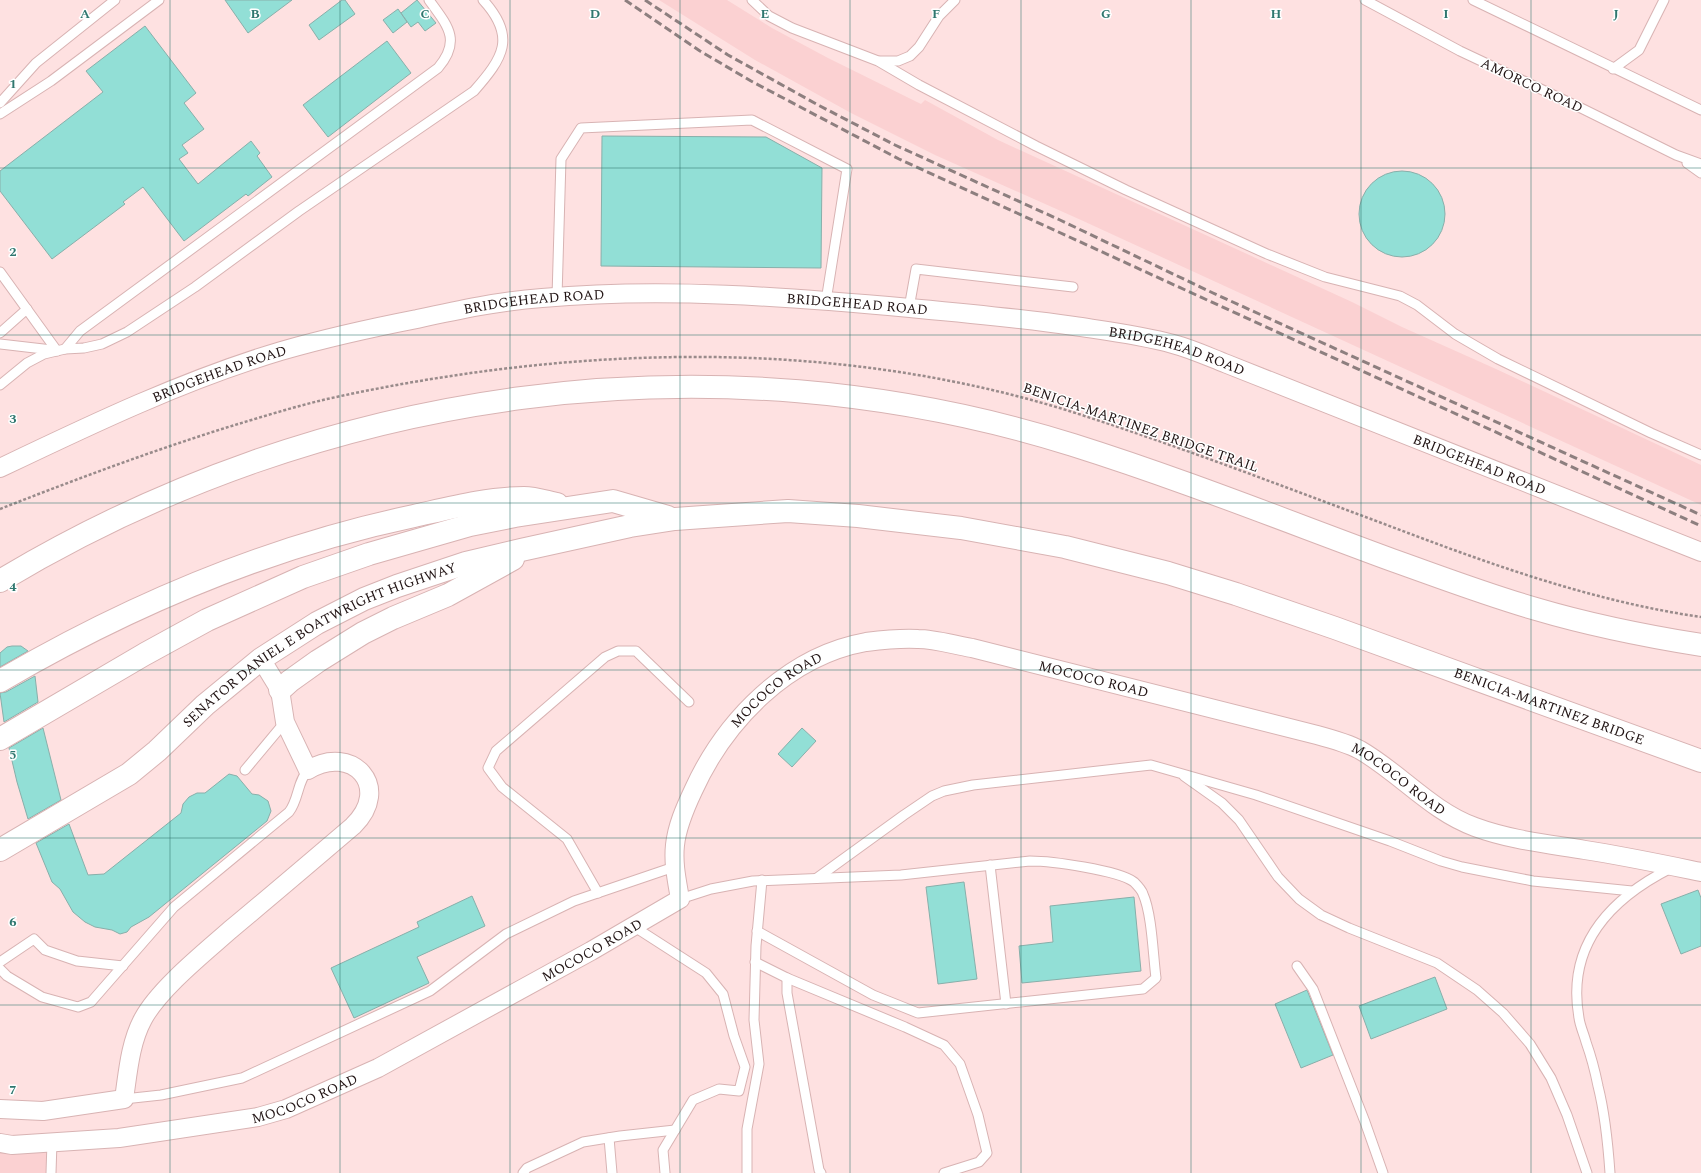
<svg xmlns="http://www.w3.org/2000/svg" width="1701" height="1173" font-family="Spectral,serif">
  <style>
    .built { fill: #fee1e1 }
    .green { fill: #fbd1d2 }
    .building { fill: #92dfd6; stroke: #88afaa }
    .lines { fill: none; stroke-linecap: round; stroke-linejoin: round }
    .service-casing { stroke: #d8b3b3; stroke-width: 11 }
    .minor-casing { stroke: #d8b3b3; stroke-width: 20 }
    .motorway-casing { stroke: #d8b3b3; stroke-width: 24 }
    .path { stroke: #998b8b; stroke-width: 2.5; stroke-dasharray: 3 2; stroke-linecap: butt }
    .service { stroke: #fff; stroke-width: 9 }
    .minor { stroke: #fff; stroke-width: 18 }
    .motorway { stroke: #fff; stroke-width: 22 }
    .rail { stroke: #8d7f7f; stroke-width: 3; stroke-dasharray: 8 4; stroke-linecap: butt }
    .grid { fill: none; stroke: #2f776f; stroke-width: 1; stroke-opacity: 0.55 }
    .labels { text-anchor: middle; stroke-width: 3; stroke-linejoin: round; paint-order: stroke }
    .street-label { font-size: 14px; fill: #211414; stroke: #fff }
    .grid-label { font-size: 13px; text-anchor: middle; font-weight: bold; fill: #2f776f; stroke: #fff; stroke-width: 3; stroke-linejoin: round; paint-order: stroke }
  </style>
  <rect width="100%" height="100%" fill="#fbecec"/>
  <path class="built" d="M0,0h1701v1173h-1650l-51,-30z"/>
  <g class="green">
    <path d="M659,0h68l45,28 56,30 93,46 4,-4 73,40 354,162 50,25 94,42 205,96v40l-620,-285 -146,-65 -84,-42 -96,-53z"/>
    <path d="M52,1142l-1,31h-51v-30z"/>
  </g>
  <g class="building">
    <path d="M225,0h67l-44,33z"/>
    <path d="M342,0h3l10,14 -36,26 -10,-15z"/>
    <path d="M417,0l19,23 -11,8 -7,-9 -7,5 -10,-14z"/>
    <path d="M398,9l9,13 -14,11 -10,-13z"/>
    <path d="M145,26l51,67 -12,10 20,26 -22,16 6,8 -9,6 19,25 53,-43 9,12 -3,3 15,21 -24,19 -2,-2 -62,47 -41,-54 -20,15 2,2 -73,55 -52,-68v-20l103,-79 -17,-21z"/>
    <path d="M387,41l24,32 -83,64 -25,-32z"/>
    <path d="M602,136l164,1 56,31 -1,100 -220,-2z"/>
    <circle cx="1402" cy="214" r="43"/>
    <path d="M12,646h9l7,5 -28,16v-14l7,-6z"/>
    <path d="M35,676l3,26 -34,20 -4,-29 6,-1z"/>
    <path d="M43,728l18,72 -33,19 -11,-37 -8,-34z"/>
    <path d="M802,728l14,13 -24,26 -14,-13z"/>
    <path d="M229,774l8,2 15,18 7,1 9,6 3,10 -4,10 -118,96 -18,10 -4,5 -7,2 -8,-4 -17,-3 -10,-5 -12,-10 -13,-23 -8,-7 -16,-39 33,-19 19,51 16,-1 77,-61 2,-9 6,-7 8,-4h8z"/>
    <path d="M964,882l13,97 -39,5 -12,-97z"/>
    <path d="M1698,890l3,8v48l-20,8 -20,-50z"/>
    <path d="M472,896l13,30 -68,31 12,26 -75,35 -23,-50 88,-41 -2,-5z"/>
    <path d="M1134,897l7,74 -119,12 -3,-37 34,-4 -3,-36z"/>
    <path d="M1435,977l12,32 -76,30 -12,-33z"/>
    <path d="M1307,990l26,65 -32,13 -26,-64z"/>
  </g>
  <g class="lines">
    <g class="service-casing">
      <g id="service">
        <path d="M752,0l17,16 23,12 86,33 41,24 117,61 90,44 141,64 58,23 75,19 17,9 38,29 43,25 153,74 50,22"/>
        <path d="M1365,0l95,51 123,58 93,46 25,9"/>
        <path d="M1473,0l228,110"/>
        <path d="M880,61h18l12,-5 9,-9 20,-31 16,-16"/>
        <path d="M1613,69l26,-19 25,-50"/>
        <path d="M0,103l36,-40 79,-63"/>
        <path d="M0,114l51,-33 108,-81"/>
        <path d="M1687,163l14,10"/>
        <path d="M0,272l57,79"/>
        <path d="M557,297l4,-138 20,-31 171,-8 95,49 -21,132"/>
        <path d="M909,308l7,-39 157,18"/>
        <path d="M0,333l27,-24"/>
        <path d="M0,344l52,6"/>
        <path d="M65,349l15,-18 358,-263c24,-28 9,-43 -9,-68"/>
        <path d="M0,385l27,-22 17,-9 21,-5 19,-1 18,-4 25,-12 68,-45 104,-76 175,-120c29,-33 43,-54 9,-91"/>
        <path d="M245,770l40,-48"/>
        <path d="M1184,776l38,27 17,17 39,57 21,22 22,16 28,13 88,35 40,27 26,23 27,31 21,34 16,37 20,58"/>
        <path d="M990,865l16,139"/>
        <path d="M817,878l87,-63 28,-19 12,-5 29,-6 178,-20 105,30 134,46 51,20 21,6 71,14 99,10"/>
        <path d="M598,893l-31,-54 -65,-52 -14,-19 8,-17 109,-94 13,-6h18l53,51"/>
        <path d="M680,899l31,-10 42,-8 148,-6 129,-14c21,0 88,9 104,21 3,3 8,9 9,12 9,20 10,61 13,84l-13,11 -225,24 -45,-18 -116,-64"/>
        <path d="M633,926l73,47 17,21 11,42 11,31 -6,24 -20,-2 -26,11 -30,50 2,23"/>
        <path d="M0,962l34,-23 11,11 32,11 46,5"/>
        <path d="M755,962l32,16 118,49 39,18 16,19 18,51 9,38 -8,9 -35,11"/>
        <path d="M1297,966l16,23 52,133 18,51"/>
        <path d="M0,969l7,7 35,21 36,10 13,-5 83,-95 115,-95c10,-13 8,-30 19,-42"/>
        <path d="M787,978v15l32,177 2,3"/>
        <path d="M124,1099l37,-4 81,-17 188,-87 76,-57 68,-33 100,-34"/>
        <path d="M609,1138l3,35"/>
        <path d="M51,1173l1,-31"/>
        <path d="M523,1173l4,-5 56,-26 37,-6 55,-6"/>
        <path d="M747,1173v-44l12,-65 -5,-44 2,-74 6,-66"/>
        <path d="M1610,1173c-2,-29 -5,-59 -12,-87 -3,-15 -7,-30 -12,-44 -2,-8 -6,-16 -7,-24 -13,-73 31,-119 92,-150"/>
      </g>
    </g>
    <g class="minor-casing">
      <g id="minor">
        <path id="s1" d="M0,468c92,-44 184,-88 281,-117 45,-13 90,-23 136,-32 41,-9 83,-18 125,-21 122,-11 246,-1 368,10 54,5 109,10 164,18 33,5 67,9 99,18 19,5 36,13 54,20l474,188"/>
        <path d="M0,1109l43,2 81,-12c4,-27 6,-56 19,-80 16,-30 61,-66 87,-89 41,-34 82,-69 123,-104 40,-39 -1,-83 -45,-56l-23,-48 -5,-32 -19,-31"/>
        <path id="s2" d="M0,1143l12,2 107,-7 139,-21 28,-8 92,-41 213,-117 89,-52c-3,-18 -7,-35 -5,-54 2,-19 10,-37 18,-54 32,-71 95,-135 173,-149 16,-2 36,-4 52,-3 17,0 36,6 54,9l345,87c15,4 30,8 43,15 40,23 71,61 115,77 35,13 74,17 110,23 39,6 77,14 116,22"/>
      </g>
    </g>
    <g class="motorway-casing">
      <g id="motorway">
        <path d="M0,581c323,-194 712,-249 1073,-136 108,34 213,76 319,115 48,17 95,35 144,49 54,16 109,27 165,36"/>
        <path d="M0,681c130,-76 267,-134 414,-165 36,-8 74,-18 110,-18 11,0 23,4 33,6"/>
        <path d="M280,690l10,-9 28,-20 45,-28 30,-15 55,-23 65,-36"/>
        <path d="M0,739l145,-85 62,-34 96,-43 66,-23 101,-29 45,-9 98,-15 55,16"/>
        <path id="s3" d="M0,850l129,-76 28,-23 48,-46 56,-46 56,-36 47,-24 33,-13 69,-23 55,-13 109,-24 45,-7 113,-8 70,5 103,12 104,19 103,26 68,21 99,34 366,133"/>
      </g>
    </g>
    <path class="path" d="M0,509c74,-29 149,-57 225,-81 33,-10 68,-21 102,-29 250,-55 516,-63 761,18 98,32 194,69 291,105 105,40 211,79 322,95"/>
    <use href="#service" class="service"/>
    <use href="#minor" class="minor"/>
    <use href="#motorway" class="motorway"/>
    <g class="rail">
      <path d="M625,0l75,51 51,30 148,78 802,367"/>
      <path d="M645,0l83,55 92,51 75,39 165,75 153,73 488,222"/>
    </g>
  </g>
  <path class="grid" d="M170,0v1173M340,0v1173M510,0v1173M680,0v1173M850,0v1173M1021,0v1173M1191,0v1173M1361,0v1173M1531,0v1173M0,168h1701M0,335h1701M0,503h1701M0,670h1701M0,838h1701M0,1005h1701"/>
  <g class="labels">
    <g class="street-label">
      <text transform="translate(1532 85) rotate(25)" y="5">AMORCO ROAD</text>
      <text dy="5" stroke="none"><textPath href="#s1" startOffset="563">BRIDGEHEAD ROAD</textPath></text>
      <text dy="5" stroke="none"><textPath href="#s1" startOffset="887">BRIDGEHEAD ROAD</textPath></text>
      <text dy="5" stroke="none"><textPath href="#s1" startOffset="1211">BRIDGEHEAD ROAD</textPath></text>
      <text dy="5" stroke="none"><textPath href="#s1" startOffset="239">BRIDGEHEAD ROAD</textPath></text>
      <text transform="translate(1141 427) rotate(19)" y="5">BENICIA-MARTINEZ BRIDGE TRAIL</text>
      <text dy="5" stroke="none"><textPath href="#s1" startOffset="1535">BRIDGEHEAD ROAD</textPath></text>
      <text dy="5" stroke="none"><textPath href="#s3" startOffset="383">SENATOR DANIEL E BOATWRIGHT HIGHWAY</textPath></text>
      <text dy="5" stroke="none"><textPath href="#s2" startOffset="1317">MOCOCO ROAD</textPath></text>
      <text dy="5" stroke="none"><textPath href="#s2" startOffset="981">MOCOCO ROAD</textPath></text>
      <text dy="5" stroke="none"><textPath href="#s3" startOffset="1669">BENICIA-MARTINEZ BRIDGE</textPath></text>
      <text dy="5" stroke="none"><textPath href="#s2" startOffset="1641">MOCOCO ROAD</textPath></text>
      <text dy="5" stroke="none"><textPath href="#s2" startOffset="634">MOCOCO ROAD</textPath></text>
      <text dy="5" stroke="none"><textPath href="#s2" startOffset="310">MOCOCO ROAD</textPath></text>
    </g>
  </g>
  <g class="grid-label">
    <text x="85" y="18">A</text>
    <text x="255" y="18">B</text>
    <text x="425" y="18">C</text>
    <text x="595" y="18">D</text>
    <text x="765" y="18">E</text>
    <text x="936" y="18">F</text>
    <text x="1106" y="18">G</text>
    <text x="1276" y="18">H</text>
    <text x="1446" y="18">I</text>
    <text x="1616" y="18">J</text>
    <text x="13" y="88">1</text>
    <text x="13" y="256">2</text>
    <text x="13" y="423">3</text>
    <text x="13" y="591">4</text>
    <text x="13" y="759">5</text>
    <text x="13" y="926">6</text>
    <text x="13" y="1094">7</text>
  </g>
</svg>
